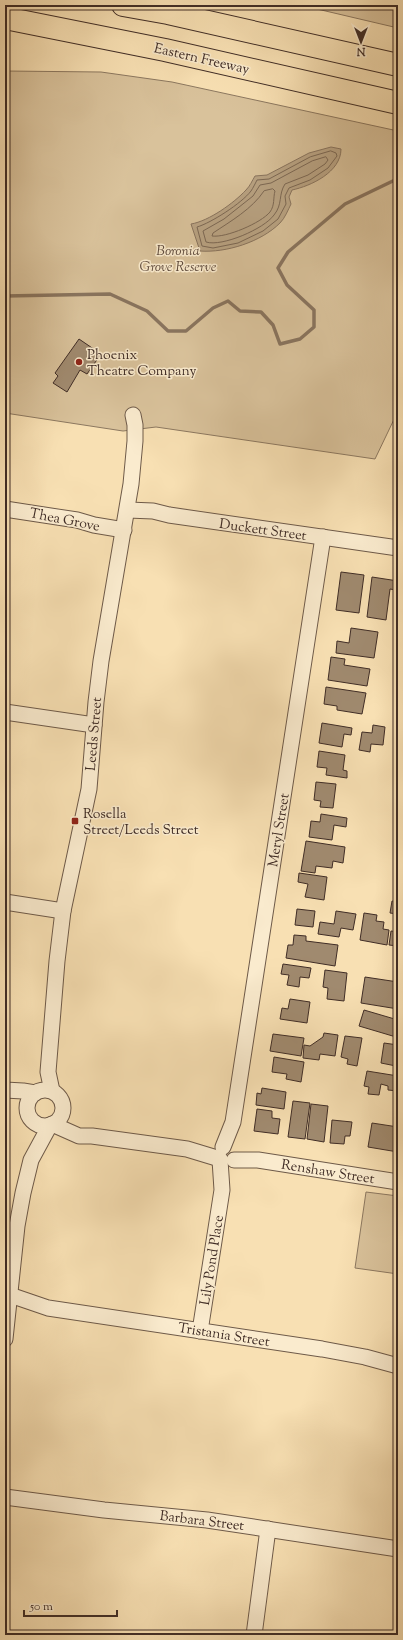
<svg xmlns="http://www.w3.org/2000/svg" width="403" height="1640" font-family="'Sorts Mill Goudy',serif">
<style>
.green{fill:#d9c29b;stroke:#8c7860}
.water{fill:#b9a383;stroke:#89745e}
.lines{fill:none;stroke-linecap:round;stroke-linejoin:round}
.shore{stroke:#7c6854;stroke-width:1}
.stream{stroke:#89745e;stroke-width:3.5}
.building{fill:#a08a6f;stroke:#402d26}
.street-casing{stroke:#6e5a49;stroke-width:17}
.highway-casing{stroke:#402d26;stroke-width:24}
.street{stroke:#faebce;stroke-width:15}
.highway{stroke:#f8e0b3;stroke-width:22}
.poi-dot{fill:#8f2418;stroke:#faebce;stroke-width:1.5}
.labels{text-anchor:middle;stroke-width:3;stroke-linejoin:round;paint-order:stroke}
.street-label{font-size:14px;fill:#402d26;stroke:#faebce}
.park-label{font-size:14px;font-style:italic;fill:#5f4b3d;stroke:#faebce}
.poi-label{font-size:14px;fill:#402d26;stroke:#faebce;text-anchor:start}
</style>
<rect width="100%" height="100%" fill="#f8e0b3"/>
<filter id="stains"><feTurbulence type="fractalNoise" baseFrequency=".005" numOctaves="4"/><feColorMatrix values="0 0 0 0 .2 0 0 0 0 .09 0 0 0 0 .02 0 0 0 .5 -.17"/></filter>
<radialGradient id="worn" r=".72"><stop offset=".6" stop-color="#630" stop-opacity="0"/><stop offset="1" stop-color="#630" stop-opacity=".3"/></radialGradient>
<!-- green -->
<g class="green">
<path d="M 300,5 L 398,5 L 398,28 Z"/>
<path d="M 5,71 L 101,72 L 172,82 L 398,131 L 398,411 L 375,459 L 156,427 L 123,431 L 5,413 Z"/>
<path d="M 366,1192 L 398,1196 L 398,1274 L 355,1268 Z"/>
</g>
<!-- water -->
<path class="water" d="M 331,147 L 341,149 C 341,172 311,186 292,190 L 289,197 L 291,204 C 288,210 285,218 280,223 C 261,242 226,253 200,251 L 191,224 C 209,221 234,203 246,190 C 250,186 252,181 255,176 L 267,175 L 309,153 Z"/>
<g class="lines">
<!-- shore -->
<g class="shore">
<path d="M 331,151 L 336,153 L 337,156 L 328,168 L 310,180 L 289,188 L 285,196 L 286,204 L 278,219 L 263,231 L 238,243 L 213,248 L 202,246 L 197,227 C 211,223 242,203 251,191 C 253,188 255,184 257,180 L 269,179 L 310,157 Z"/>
<path d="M 326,157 L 328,160 L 325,164 L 308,175 L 285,184 C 278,195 283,204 274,215 C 264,229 222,247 206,242 L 203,231 L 224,219 L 253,196 L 260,185 L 271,183 L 312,161 Z"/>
<path d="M 273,189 L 275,191 C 273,198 275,205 270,212 C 261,223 226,238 212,236 L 213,233 C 231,221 252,209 264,191 Z"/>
</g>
<!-- stream -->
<path class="stream" d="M 5,296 L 110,294 L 147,311 L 168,331 L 186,331 L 213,308 L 228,301 L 240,311 L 261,312 L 273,325 L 280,344 L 300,339 L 314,327 L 314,310 L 287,285 L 278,268 L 288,252 L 345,204 L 397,179 L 398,177"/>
</g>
<!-- building -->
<g class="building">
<path d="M 79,339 L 101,354 L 87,374 L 80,370 L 67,392 L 53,383 L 58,376 L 55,373 Z"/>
<path d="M 341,572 L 364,575 L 359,613 L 336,610 Z"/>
<path d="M 372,577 L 398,581 L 396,590 L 390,589 L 386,620 L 367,617 Z"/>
<path d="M 351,628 L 378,632 L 374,658 L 336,653 L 337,641 L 349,643 Z"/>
<path d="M 331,657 L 345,659 L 344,665 L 370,669 L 367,686 L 328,680 Z"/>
<path d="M 326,687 L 366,693 L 362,714 L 337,710 L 337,706 L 324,704 Z"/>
<path d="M 322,723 L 352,728 L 351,735 L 344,734 L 342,747 L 319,743 Z"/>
<path d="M 373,725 L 385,727 L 383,745 L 371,744 L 370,752 L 359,750 L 362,732 L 372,733 Z"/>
<path d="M 319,751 L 345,755 L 343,770 L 347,771 L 347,778 L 326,775 L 327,768 L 317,767 Z"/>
<path d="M 316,782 L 336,784 L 333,808 L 320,807 L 321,801 L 314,800 Z"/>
<path d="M 321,814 L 347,818 L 346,827 L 334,825 L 332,840 L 309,837 L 311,821 L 320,822 Z"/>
<path d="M 306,841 L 345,847 L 343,863 L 333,861 L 332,868 L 316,866 L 315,873 L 301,871 Z"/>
<path d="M 394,868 L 398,868 L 398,883 L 397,883 Z"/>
<path d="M 299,873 L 327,877 L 324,900 L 305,897 L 308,884 L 298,882 Z"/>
<path d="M 392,901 L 398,902 L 398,914 L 390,913 Z"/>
<path d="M 297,909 L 315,911 L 313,927 L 295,925 Z"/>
<path d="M 336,911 L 356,914 L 353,930 L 341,928 L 339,937 L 318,934 L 320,922 L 334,924 Z"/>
<path d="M 364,913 L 377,915 L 376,921 L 384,922 L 383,929 L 389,930 L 387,945 L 360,940 Z"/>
<path d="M 391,931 L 398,932 L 398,946 L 389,945 Z"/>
<path d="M 294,935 L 306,936 L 306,941 L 338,945 L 335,966 L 286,958 L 288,945 L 293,945 Z"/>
<path d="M 283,964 L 311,968 L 309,978 L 300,977 L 299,987 L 287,985 L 289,975 L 281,974 Z"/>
<path d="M 325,970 L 347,973 L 344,1001 L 327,999 L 328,988 L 323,987 Z"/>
<path d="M 365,977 L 398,982 L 398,1009 L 361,1003 Z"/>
<path d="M 290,999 L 310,1002 L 307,1023 L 280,1019 L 282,1008 L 288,1009 Z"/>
<path d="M 364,1010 L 398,1020 L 396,1037 L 359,1026 Z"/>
<path d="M 324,1033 L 338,1035 L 335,1056 L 320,1054 L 319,1060 L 303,1058 L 304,1045 L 310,1046 L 323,1037 Z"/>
<path d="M 273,1034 L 304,1038 L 301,1056 L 270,1051 Z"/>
<path d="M 345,1036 L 362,1038 L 357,1066 L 347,1064 L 348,1059 L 341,1057 Z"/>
<path d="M 384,1043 L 398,1045 L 398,1061 L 397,1060 L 396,1066 L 381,1063 Z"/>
<path d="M 274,1057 L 304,1062 L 301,1082 L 286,1079 L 287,1074 L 272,1072 Z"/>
<path d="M 367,1071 L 398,1076 L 398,1091 L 388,1090 L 388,1086 L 381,1084 L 379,1095 L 368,1094 L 369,1087 L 364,1086 Z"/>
<path d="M 262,1088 L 286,1092 L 284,1109 L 256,1105 L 257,1093 L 261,1094 Z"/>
<path d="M 293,1101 L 310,1103 L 305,1139 L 288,1137 Z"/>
<path d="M 311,1104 L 328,1106 L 324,1142 L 307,1139 Z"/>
<path d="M 257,1109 L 272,1111 L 272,1118 L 280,1119 L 278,1134 L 254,1131 Z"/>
<path d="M 332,1120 L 352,1122 L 350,1136 L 345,1136 L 344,1144 L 330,1143 Z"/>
<path d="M 372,1123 L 398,1127 L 398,1152 L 368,1147 Z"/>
</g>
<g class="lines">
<!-- street casing -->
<g class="street-casing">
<g id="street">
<path d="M 5,509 L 77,520 L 94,525 L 124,530"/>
<path d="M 128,510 L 153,511 L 169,515 L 398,548"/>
<path d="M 5,712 L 94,725"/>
<path d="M 5,902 L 63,911"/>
<path d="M 5,1090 L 23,1091 L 35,1093"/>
<circle cx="45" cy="1108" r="18"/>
<path d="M 52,1091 L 48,1072 L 57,961 L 63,911 L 89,789 L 96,702 L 101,661 L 131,484 L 135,441 L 135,425 L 133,415"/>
<path d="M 52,1124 L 79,1136 L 92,1136 L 187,1149 L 220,1159"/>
<path d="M 223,1147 L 233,1122 L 323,537"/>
<path d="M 234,1160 L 258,1160 L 398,1182"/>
<path d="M 10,1295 L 48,1308 L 322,1349 L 365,1357 L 398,1366"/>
<path d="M 200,1331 L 222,1190 L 220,1160"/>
<path d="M 5,1339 L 17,1226 L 23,1193 L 31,1160 L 50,1125"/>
<path d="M 5,1497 L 104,1510 L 207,1520 L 398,1549"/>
<path d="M 254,1635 L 268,1529"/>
</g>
</g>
<!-- highway casing -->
<g class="highway-casing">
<g id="highway">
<path d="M 123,5 L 168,13 L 398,65"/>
<path d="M 5,18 L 165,50 L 398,103"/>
</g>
</g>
<!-- street -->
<use href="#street" class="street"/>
<!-- highway -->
<use href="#highway" class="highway"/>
</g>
<!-- markers -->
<g class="poi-dot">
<circle cx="79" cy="362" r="4"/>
<rect x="71" y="817" width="8" height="8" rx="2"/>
</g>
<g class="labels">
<!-- street labels -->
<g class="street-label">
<text transform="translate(202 58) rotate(13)" y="5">Eastern Freeway</text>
<text transform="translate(65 519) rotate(11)" y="5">Thea Grove</text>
<text transform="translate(263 529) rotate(8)" y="5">Duckett Street</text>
<text transform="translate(93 734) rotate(-85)" y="5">Leeds Street</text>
<text transform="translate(278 830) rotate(-81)" y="5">Meryl Street</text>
<text transform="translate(328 1171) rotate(9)" y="5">Renshaw Street</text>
<text transform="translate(211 1260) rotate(-81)" y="5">Lily Pond Place</text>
<text transform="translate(224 1334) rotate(9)" y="5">Tristania Street</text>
<text transform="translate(202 1520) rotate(7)" y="5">Barbara Street</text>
</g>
<!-- park labels -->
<g class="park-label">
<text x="178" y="255">Boronia<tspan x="178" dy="16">Grove Reserve</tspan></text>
</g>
<!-- poi labels -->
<g class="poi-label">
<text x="87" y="359">Phoenix<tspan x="87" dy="16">Theatre Company</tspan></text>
<text x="83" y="818">Rosella<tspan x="83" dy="16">Street/Leeds Street</tspan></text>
</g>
</g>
<!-- margin -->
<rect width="403" height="1640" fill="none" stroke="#f8e0b3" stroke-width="20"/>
<rect x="6" y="6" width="391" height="1628" fill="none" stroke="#402d26" stroke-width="2"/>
<rect x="10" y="10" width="383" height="1620" fill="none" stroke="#402d26"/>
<!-- north arrow -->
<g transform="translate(361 42) rotate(180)" stroke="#faebce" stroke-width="3" paint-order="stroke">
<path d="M0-3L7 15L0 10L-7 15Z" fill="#402d26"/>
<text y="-6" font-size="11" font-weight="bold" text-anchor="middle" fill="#402d26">N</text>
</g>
<!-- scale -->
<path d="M24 1610v6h93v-6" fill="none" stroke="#402d26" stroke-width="2"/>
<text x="30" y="1610" font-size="12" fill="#402d26" stroke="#faebce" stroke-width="3" paint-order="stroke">50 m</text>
<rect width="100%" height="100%" filter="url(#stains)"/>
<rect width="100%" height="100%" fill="url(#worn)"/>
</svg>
